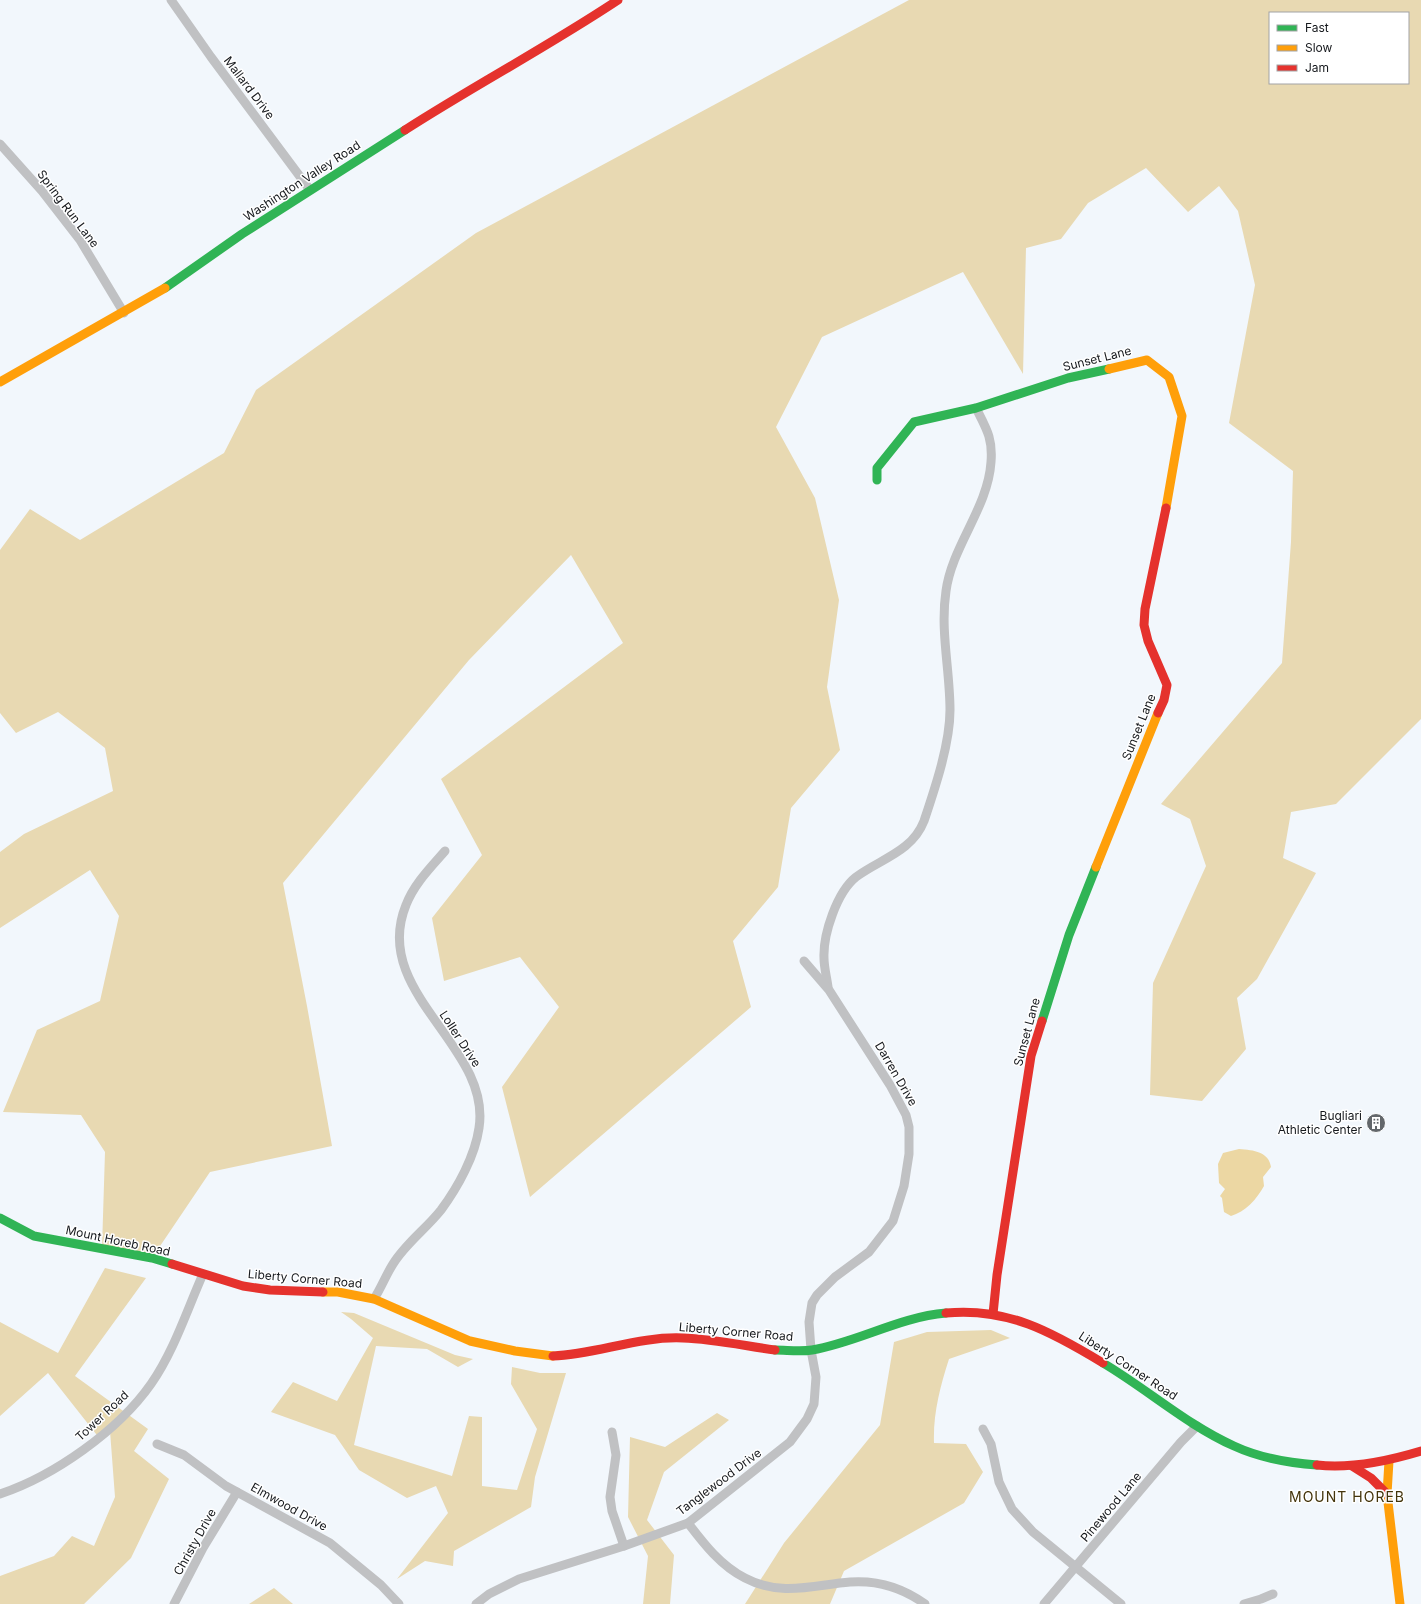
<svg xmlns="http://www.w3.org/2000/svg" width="1421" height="1604" font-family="Inter,sans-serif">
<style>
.forest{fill:#e8d9b2;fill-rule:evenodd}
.water{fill:#ecd7a3}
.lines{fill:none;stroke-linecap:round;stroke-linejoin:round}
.street{stroke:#c0c1c3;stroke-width:9}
.fast{stroke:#30b455;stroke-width:9}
.slow{stroke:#ff9f0a;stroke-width:9}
.jam{stroke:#e5322d;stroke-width:9}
.labels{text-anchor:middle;stroke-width:3;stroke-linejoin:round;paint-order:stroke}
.street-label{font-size:12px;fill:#16191d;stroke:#fff}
.poi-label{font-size:12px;fill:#16191d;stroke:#fff;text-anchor:end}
.quarter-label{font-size:14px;letter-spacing:1px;fill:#43340b;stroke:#fff}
</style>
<rect width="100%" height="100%" fill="#f2f7fc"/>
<!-- forest -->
<g class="forest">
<path d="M 909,0 L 1421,0 L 1421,719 L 1336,804 L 1291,812 L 1283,858 L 1316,873 L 1257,979 L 1237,998 L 1246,1049 L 1202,1101 L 1150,1095 L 1153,983 L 1206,866 L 1190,819 L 1161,804 L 1282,663 L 1291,542 L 1293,471 L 1229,423 L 1255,285 L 1238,211 L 1219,186 L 1188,212 L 1146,168 L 1088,203 L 1061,239 L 1026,248 L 1023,374 L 963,272 L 822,337 L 776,427 L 815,498 L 839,600 L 827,687 L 840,750 L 791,808 L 778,887 L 733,941 L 751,1007 L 530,1197 L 502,1087 L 559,1007 L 520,957 L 444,981 L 432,918 L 482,855 L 441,779 L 623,643 L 571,555 L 469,660 L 283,883 L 307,1006 L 332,1146 L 210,1172 L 152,1258 L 102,1248 L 105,1152 L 81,1115 L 3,1112 L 37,1030 L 100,1001 L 119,916 L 90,870 L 0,928 L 0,852 L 24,834 L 113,791 L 105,748 L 58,712 L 16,733 L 0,713 L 0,550 L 30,509 L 80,540 L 224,453 L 256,390 L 476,233 ZM 1270,13 L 1408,13 L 1408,83 L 1270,83 Z"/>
<path d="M 105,1268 L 146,1278 L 75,1376 L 148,1429 L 134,1451 L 169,1479 L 131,1558 L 84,1604 L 0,1604 L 0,1576 L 54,1556 L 72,1536 L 94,1546 L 115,1497 L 110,1431 L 100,1439 L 48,1373 L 0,1416 L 0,1322 L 58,1353 Z"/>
<path d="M 341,1312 L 354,1313 L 455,1355 L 473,1359 L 458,1367 L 427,1349 L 376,1346 L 354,1445 L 452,1476 L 469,1416 L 482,1417 L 482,1486 L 517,1490 L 537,1429 L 511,1384 L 512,1367 L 540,1373 L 566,1373 L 535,1477 L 531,1507 L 454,1551 L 453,1566 L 425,1561 L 397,1579 L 448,1513 L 436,1486 L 407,1498 L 359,1470 L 335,1435 L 271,1412 L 293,1382 L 337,1401 L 373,1338 L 351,1319 Z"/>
<path d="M 991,1330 L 1010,1338 L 949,1359 C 940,1387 933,1414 934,1443 L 966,1444 L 983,1472 L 964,1503 L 844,1571 L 830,1604 L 745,1604 L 784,1543 L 880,1425 L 894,1342 L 927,1332 Z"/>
<path d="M 717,1413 L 729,1420 L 664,1472 L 647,1520 L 674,1555 L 670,1604 L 643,1604 L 648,1556 L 628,1517 L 630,1437 L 665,1447 Z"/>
<path d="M 274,1588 L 293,1604 L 249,1604 Z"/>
</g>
<!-- water -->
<path class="water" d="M 1239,1149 C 1254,1150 1269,1152 1271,1167 L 1263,1177 L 1264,1186 C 1257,1199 1245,1212 1231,1216 L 1224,1212 L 1222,1198 L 1220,1196 L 1225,1189 L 1219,1183 L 1218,1164 L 1223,1153 Z"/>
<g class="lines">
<!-- street -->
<g class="street">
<path d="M 171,0 L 211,57 L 310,190"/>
<path d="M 0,144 L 42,191 L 80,240 L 124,313"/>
<path d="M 828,987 C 827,978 824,968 824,958 C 823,934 837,892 856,877 C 880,859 912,852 924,821 C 935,788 950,744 950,710 C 950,670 940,631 946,591 C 952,546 988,508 991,462 C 993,438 986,428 976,408"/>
<path d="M 374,1299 C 381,1288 386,1275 393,1264 C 406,1243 426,1229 441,1210 C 458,1187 475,1156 479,1128 C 492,1046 370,993 406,905 C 414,884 431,867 445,851"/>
<path d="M 983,1429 L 991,1444 L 999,1482 L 1012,1509 L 1033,1532 L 1121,1604"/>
<path d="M 612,1432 L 616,1455 L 610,1497 L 612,1511 L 624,1546"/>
<path d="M 157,1444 L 184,1455 L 226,1486 L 330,1543 L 381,1585 L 399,1604"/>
<path d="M 0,1494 C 54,1476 118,1431 151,1384 C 174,1351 187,1310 203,1274"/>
<path d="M 688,1523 C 704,1544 721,1566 745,1578 C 781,1597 814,1585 850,1582 C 878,1580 903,1588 925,1604"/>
<path d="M 174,1604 L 203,1548 L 237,1492"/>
<path d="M 476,1604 L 489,1594 L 519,1579 L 624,1546 L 688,1523 L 790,1442 L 807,1419 L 814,1404 L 816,1377 L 811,1350 L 809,1322 L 812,1303 L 817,1295 L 835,1277 L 869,1252 L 893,1221 L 904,1186 L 909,1154 L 909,1127 L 906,1115 L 890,1085 L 829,990 L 804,961"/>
<path d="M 1044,1604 L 1181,1442 L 1197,1426"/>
<path d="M 1244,1604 L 1261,1599 L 1273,1594"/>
</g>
<!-- fast -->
<g class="fast">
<path d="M 165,288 L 242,234 L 405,130"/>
<path d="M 877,480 L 877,468 L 914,422 L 976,408 L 1068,378 L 1109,369"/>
<path d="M 1042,1021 L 1069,935 L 1096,867"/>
<path d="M 0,1218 L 34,1236 L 152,1258 L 172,1264"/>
<path d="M 775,1350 C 787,1350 800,1352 812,1350 C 858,1342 899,1317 946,1313"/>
<path d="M 1103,1363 C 1147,1389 1187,1425 1234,1446 C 1260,1458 1288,1463 1317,1465"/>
</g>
<!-- slow -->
<g class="slow">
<path d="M 1109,369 L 1147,360 L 1169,377 L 1182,416 L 1166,508"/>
<path d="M 0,382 L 165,288"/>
<path d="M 1096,867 L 1158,713"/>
<path d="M 323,1292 L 338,1292 L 374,1299 L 470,1341 L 515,1351 L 553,1356"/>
<path d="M 1389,1461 L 1387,1494 L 1400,1604"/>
</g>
<!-- jam -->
<g class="jam">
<path d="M 405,130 C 475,85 549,46 618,0"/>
<path d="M 1158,713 L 1164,700 L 1167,685 L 1148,641 L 1144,625 L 1145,609 L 1166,508"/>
<path d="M 172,1264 L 243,1286 L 270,1290 L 323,1292"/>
<path d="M 946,1313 C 1007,1307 1052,1332 1103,1363"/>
<path d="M 993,1314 L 997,1275 L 1031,1056 L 1042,1021"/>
<path d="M 553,1356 C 597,1354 639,1336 683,1338 C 714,1339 745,1346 775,1350"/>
<path d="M 1317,1465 C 1352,1469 1388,1461 1421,1451"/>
<path d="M 1352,1466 L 1371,1478 L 1387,1494"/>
</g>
</g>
<!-- icons -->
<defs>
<g id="building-disc" transform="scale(1)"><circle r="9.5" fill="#63676b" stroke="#fff"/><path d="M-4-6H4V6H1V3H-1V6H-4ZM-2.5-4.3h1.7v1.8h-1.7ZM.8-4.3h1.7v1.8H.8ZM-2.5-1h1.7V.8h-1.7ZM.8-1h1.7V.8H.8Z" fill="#fff"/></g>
</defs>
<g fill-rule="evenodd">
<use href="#building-disc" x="1376" y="1123"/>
</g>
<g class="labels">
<!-- street labels -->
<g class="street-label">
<text transform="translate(249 88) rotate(53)" y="4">Mallard Drive</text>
<text transform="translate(302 181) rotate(-33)" y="4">Washington Valley Road</text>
<text transform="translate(68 209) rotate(53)" y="4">Spring Run Lane</text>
<text transform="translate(1097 359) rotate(-14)" y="4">Sunset Lane</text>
<text transform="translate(1139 727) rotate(-68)" y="4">Sunset Lane</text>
<text transform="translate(1027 1032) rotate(-75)" y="4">Sunset Lane</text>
<text transform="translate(460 1039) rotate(57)" y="4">Loller Drive</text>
<text transform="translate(896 1074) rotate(60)" y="4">Darren Drive</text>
<text transform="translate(118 1241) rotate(12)" y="4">Mount Horeb Road</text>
<text transform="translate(305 1279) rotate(5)" y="4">Liberty Corner Road</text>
<text transform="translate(736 1332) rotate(5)" y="4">Liberty Corner Road</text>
<text transform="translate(1128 1366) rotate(33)" y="4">Liberty Corner Road</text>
<text transform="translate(102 1416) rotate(-43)" y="4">Tower Road</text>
<text transform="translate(719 1482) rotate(-37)" y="4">Tanglewood Drive</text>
<text transform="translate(289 1507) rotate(29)" y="4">Elmwood Drive</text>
<text transform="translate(1111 1507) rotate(-50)" y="4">Pinewood Lane</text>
<text transform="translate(195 1542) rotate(-61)" y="4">Christy Drive</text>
</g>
<!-- poi labels -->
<g class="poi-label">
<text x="1362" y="1120">Bugliari<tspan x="1362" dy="14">Athletic Center</tspan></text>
</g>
<!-- quarter labels -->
<g class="quarter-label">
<text x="1347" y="1502">MOUNT HOREB</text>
</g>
</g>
<!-- legend -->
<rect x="1269" y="12" width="140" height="72" fill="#ffffff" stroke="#a2a3a5"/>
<rect x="1277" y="25" width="20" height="6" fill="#30b455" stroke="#a2a3a5"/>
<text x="1305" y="32" font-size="12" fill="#16191d">Fast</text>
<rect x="1277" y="45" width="20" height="6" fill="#ff9f0a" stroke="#a2a3a5"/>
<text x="1305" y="52" font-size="12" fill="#16191d">Slow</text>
<rect x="1277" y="65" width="20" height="6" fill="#e5322d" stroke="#a2a3a5"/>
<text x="1305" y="72" font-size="12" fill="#16191d">Jam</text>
</svg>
